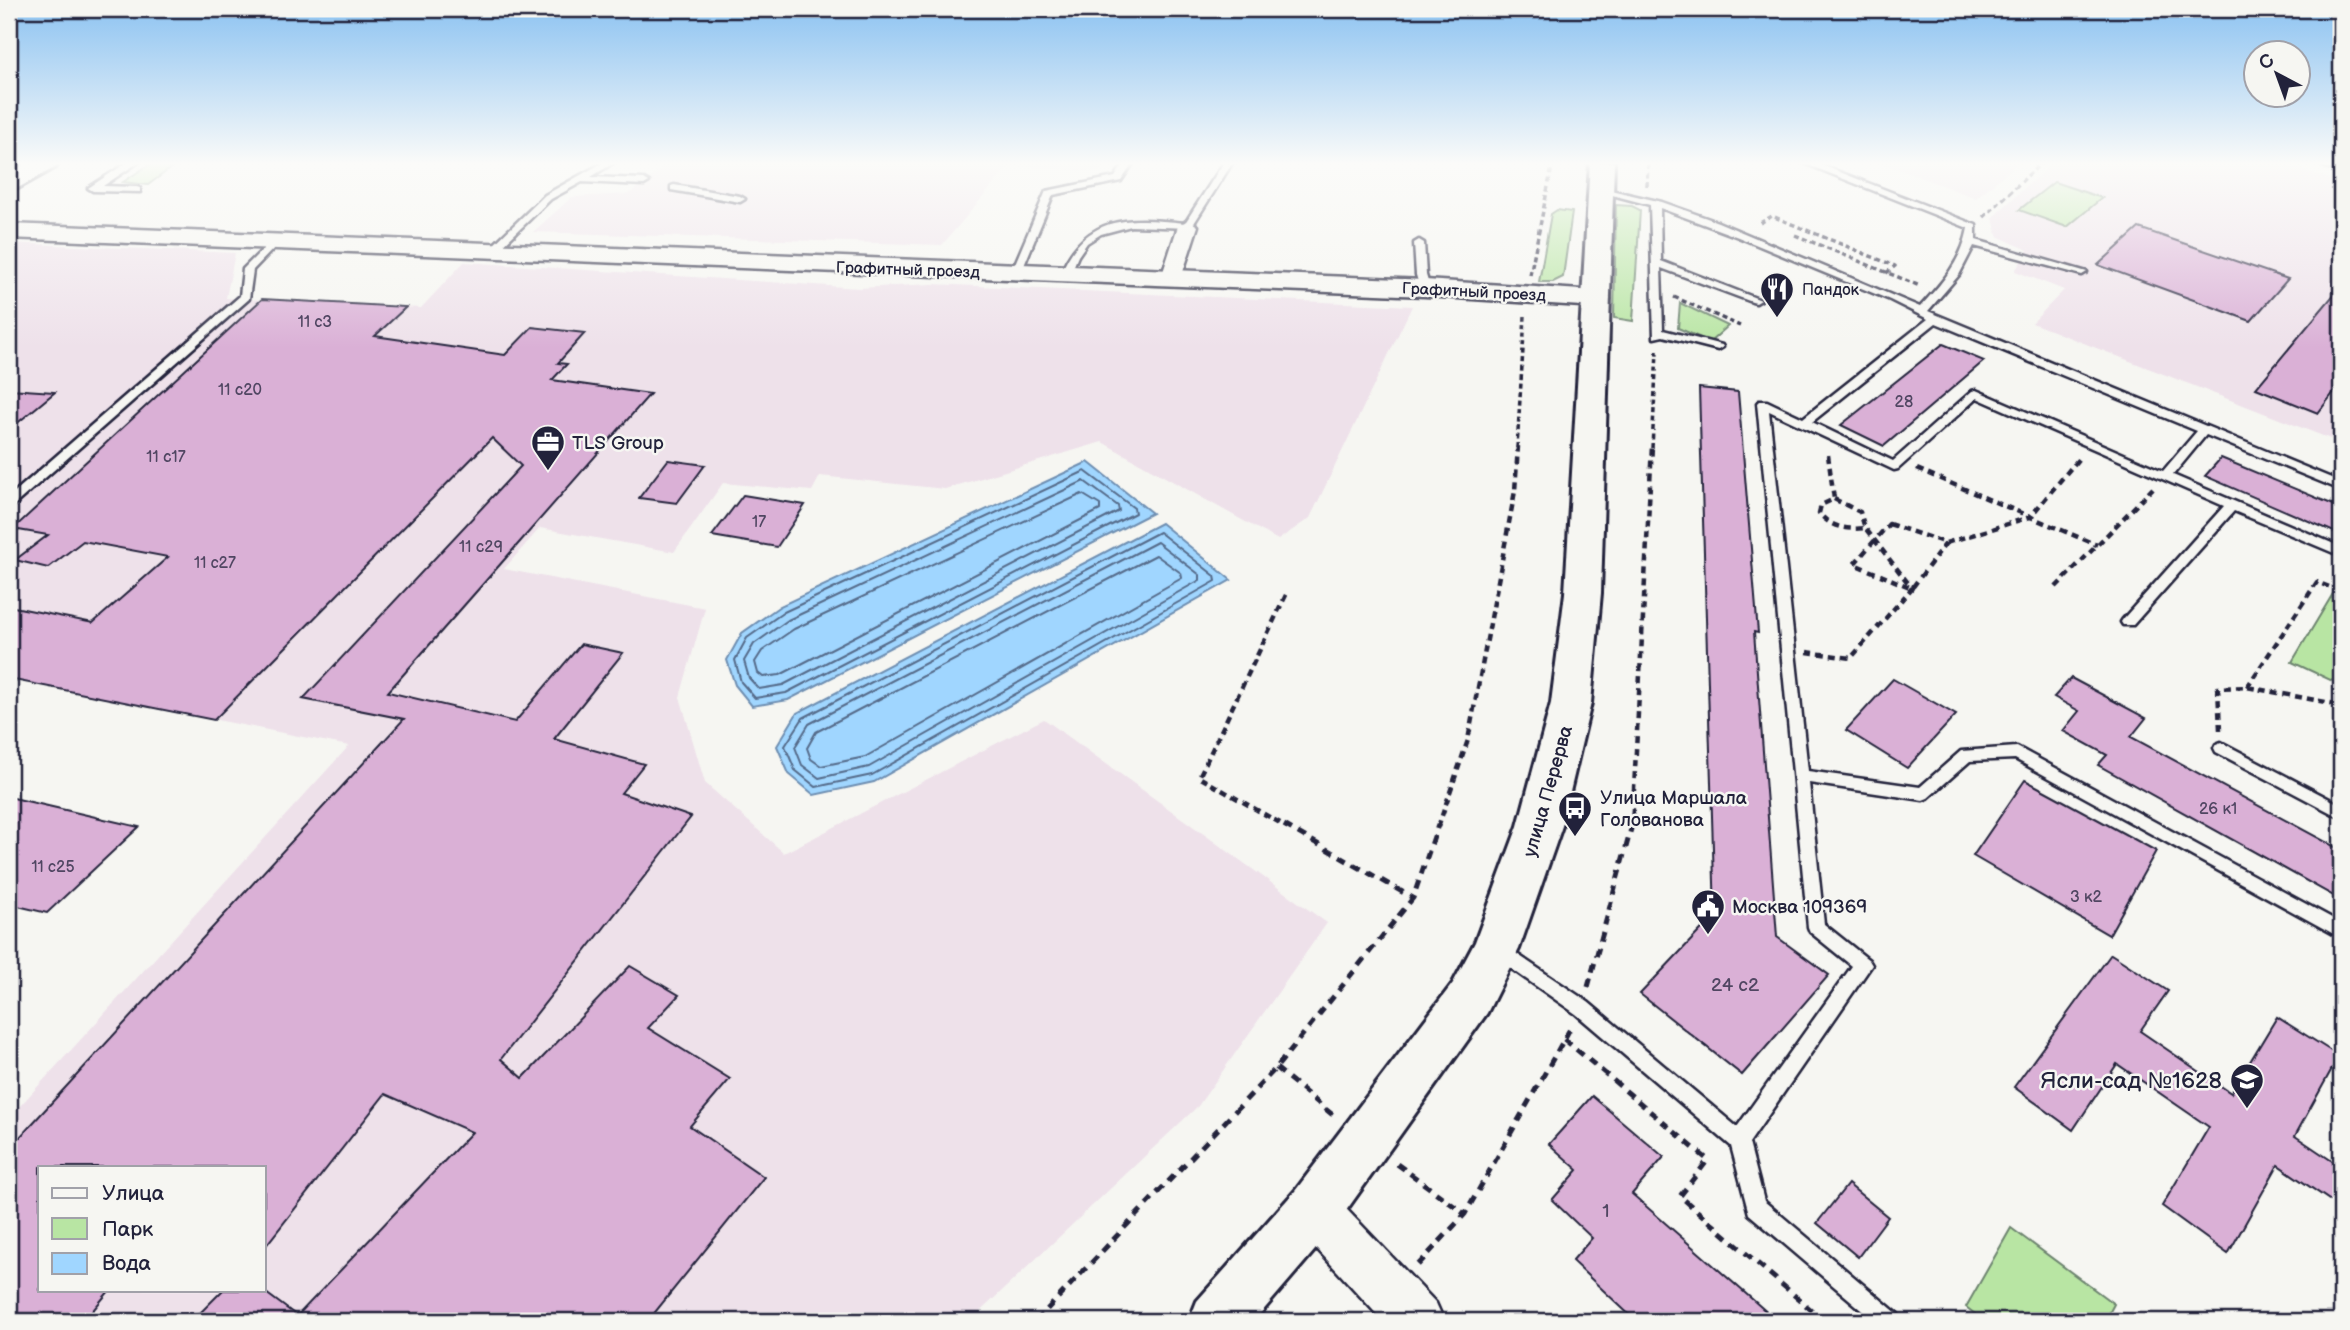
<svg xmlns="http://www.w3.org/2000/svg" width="2350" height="1330" font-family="'Balsamiq Sans',sans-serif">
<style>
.built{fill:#eee1ea;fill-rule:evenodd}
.green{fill:#b8e5a3;stroke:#6d846f;stroke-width:2}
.water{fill:#a0d6ff;stroke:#6e8eb1;stroke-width:2}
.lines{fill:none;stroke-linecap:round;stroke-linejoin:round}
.shore{stroke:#546a89;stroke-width:2}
.building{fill:#dab0d6;stroke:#22223b;stroke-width:2}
.service-casing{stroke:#22223b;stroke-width:5}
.minor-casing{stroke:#22223b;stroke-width:5}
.tertiary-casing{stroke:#22223b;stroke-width:5}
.secondary-casing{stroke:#22223b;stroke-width:6}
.path-far2{stroke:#22223b;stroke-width:3.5;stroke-dasharray:5 3.5;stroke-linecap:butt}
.path-far1{stroke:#22223b;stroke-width:4.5;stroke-dasharray:7 5;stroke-linecap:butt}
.path{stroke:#22223b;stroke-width:5;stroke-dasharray:9 7;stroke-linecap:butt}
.service{fill:#f6f6f2;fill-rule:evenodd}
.minor{fill:#f6f6f2;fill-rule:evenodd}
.tertiary{fill:#f6f6f2;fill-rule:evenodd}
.secondary{fill:#f6f6f2;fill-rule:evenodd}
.labels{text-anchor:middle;stroke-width:5;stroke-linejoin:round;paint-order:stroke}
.far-street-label{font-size:16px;fill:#22223b;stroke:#f6f6f2}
.far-poi-label{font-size:16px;fill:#22223b;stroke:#f6f6f2;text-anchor:start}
.number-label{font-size:16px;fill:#504662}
.poi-label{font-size:19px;fill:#22223b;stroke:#f6f6f2;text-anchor:start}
.street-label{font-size:19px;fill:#22223b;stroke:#f6f6f2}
.near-number-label{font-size:19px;fill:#504662}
.near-poi-label{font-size:23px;fill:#22223b;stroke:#f6f6f2;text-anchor:end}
</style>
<rect width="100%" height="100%" fill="#f6f6f2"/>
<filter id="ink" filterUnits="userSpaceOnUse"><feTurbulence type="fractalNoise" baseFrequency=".0143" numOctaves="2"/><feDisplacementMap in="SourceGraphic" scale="14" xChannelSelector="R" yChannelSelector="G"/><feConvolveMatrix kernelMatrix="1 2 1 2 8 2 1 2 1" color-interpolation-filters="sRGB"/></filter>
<g filter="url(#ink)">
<!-- built -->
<g class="built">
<path d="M 670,162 L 1106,162 L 1099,172 L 1010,165 L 942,245 L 533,232 L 572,197 L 629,194 Z"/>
<path d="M 1879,162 L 2019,162 L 1976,198 Z"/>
<path d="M 2053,162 L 2276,162 L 2341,182 L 2341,443 L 2032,323 L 2064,290 L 2015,271 L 2028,250 L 1997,236 L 1993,217 Z"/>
<path d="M 9,243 L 235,253 L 226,298 L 421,308 L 464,262 L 859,288 L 932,284 L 1412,306 L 1310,518 L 1278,540 L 1102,442 L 945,489 L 820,476 L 812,491 L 723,483 L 674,552 L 540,528 L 504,569 L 705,608 L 680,697 L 705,783 L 784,853 L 1044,719 L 1327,923 L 1198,1106 L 970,1321 L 9,1321 L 9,1118 L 349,746 L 9,679 ZM 40,1167 L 264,1167 L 264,1290 L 40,1290 Z"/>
</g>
<!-- green -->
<g class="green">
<path d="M 153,162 L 179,162 L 148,185 L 123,182 Z"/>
<path d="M 2054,182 L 2102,198 L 2067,227 L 2019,210 Z"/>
<path d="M 1616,205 L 1632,206 L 1640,210 L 1633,321 L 1614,318 Z"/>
<path d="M 1557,210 L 1572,212 L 1563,277 L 1553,282 L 1539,282 L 1551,214 Z"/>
<path d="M 1680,303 L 1728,326 L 1710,342 L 1678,328 Z"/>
<path d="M 2334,592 L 2341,595 L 2341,685 L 2292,662 Z"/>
<path d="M 2011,1228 L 2114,1304 L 2105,1321 L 1984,1321 L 1966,1307 Z"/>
</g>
<!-- water -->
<g class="water">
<path d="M 1088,462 L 1152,513 L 788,700 L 752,706 L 735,685 L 727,660 L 742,633 L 780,606 Z"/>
<path d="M 1161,523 L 1231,580 L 874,782 L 814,795 L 789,774 L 777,746 L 797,713 Z"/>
</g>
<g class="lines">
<!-- shore -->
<g class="shore">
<path d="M 1085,471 L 1134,508 L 1135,513 L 786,693 L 755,698 L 741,682 L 735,660 L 747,638 L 784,612 Z"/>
<path d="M 1084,481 L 1118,506 L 1119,511 L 783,685 L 759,689 L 749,678 L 744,661 L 754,644 L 788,620 Z"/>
<path d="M 1082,494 L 1100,505 L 1100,510 L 780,675 L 763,677 L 758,673 L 755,662 L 762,651 L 794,629 Z"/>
<path d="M 1159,532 L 1215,576 L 1216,581 L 872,775 L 816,787 L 795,770 L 785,746 L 803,718 Z"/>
<path d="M 1157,542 L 1200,575 L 1200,580 L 869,767 L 819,778 L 802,765 L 795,747 L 809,724 Z"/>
<path d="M 1156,555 L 1181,573 L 1182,578 L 865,757 L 821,766 L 811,759 L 807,748 L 816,732 Z"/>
</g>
</g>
<!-- building -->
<g class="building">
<path d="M 2139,228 L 2288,279 L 2251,321 L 2098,265 Z"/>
<path d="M 2341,286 L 2341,383 L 2318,413 L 2256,388 Z"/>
<path d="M 262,299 L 406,307 L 375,336 L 505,355 L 532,327 L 585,333 L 558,363 L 567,364 L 552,380 L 650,394 L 388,692 L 515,722 L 581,644 L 623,653 L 554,739 L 644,764 L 621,793 L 691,817 L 501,1059 L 523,1078 L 630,966 L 679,995 L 648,1028 L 730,1079 L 690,1126 L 764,1177 L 648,1321 L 192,1321 L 223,1290 L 262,1290 L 297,1316 L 472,1132 L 385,1094 L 264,1248 L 264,1167 L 40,1167 L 40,1290 L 110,1290 L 84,1321 L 9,1321 L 9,1149 L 404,719 L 303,699 L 521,466 L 492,438 L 214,720 L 9,679 L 9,606 L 93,623 L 168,557 L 83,541 L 48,568 L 15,560 L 48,535 L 13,529 Z"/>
<path d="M 1943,344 L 1984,361 L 1884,446 L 1841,425 Z"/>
<path d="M 1699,388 L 1738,392 L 1758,633 L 1754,632 L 1777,937 L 1829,975 L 1742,1075 L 1640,994 L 1715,915 Z"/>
<path d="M 9,389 L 55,392 L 9,430 Z"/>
<path d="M 2221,458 L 2341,508 L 2341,535 L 2205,476 Z"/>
<path d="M 668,460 L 705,465 L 677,503 L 639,498 Z"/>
<path d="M 743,495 L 805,505 L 777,547 L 712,536 Z"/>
<path d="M 2071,678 L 2146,718 L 2131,737 L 2341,850 L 2341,900 L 2098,765 L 2107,755 L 2063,731 L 2079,711 L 2054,697 Z"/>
<path d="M 1893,679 L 1956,715 L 1907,768 L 1846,730 Z"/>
<path d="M 2025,780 L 2156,851 L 2109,935 L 1973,856 Z"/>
<path d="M 9,797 L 139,827 L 47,913 L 9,904 Z"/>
<path d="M 2111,954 L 2168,991 L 2140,1031 L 2231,1093 L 2277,1017 L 2339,1056 L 2295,1136 L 2341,1167 L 2341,1208 L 2278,1165 L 2228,1254 L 2162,1206 L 2209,1127 L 2117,1064 L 2073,1130 L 2014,1087 Z"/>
<path d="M 1592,1096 L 1664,1157 L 1632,1194 L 1777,1321 L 1636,1321 L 1572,1261 L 1592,1238 L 1552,1200 L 1578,1170 L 1549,1144 Z"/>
<path d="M 1848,1184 L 1888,1217 L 1858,1257 L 1817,1223 Z"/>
</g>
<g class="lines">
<!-- service casing -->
<g class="service-casing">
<g id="service">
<path d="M 128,162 L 139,162 L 103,186 L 137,187 L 140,188 L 140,192 L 93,191 L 88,188 Z"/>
<path d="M 604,162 L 615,162 L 591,177 L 644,179 L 649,182 L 644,185 L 582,182 L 551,199 L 494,254 L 488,254 L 488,250 L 545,195 Z"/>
<path d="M 1125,162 L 1134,162 L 1121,181 L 1053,195 L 1021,273 L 1012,275 L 1011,273 L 1046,191 L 1115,177 Z"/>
<path d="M 1224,162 L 1233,162 L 1191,228 L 1131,226 L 1101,234 L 1087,243 L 1078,256 L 1069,277 L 1061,277 L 1060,275 C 1085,214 1128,217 1185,223 Z"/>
<path d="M 1801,162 L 1814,162 L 1976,225 L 1976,240 L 2087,272 L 2082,275 L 1974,246 L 1959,275 L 1928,311 L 2341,482 L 2341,490 L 2206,435 L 2173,475 L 2341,547 L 2341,556 L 2234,511 L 2133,625 L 2123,625 L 2121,622 L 2123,619 L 2224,506 L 1977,398 L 1898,469 L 1894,470 L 1769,411 L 1808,771 L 1920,787 L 1961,751 L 2017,747 L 2341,923 L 2341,938 L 2015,759 L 1970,761 L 1928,798 L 1923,800 L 1809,783 L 1824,924 L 1869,960 L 1872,965 L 1749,1143 L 1764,1201 L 1898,1314 L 1901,1321 L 1875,1321 L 1749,1214 L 1731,1146 L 1576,1014 L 1493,956 L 1491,951 L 1493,946 L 1499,944 L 1505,946 L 1588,1002 L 1737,1127 L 1852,966 L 1810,932 L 1808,927 L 1757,403 L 1759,401 L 1767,401 L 1803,418 L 1928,319 L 1890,300 L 1738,237 L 1660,208 L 1661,261 L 1761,300 L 1756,303 L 1752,302 L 1661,268 L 1663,330 L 1722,345 L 1723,347 L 1718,350 L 1663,336 L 1654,338 L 1650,205 L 1597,191 L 1602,188 L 1662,202 L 1718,222 L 1920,307 C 1942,283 1962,261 1968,228 ZM 1936,323 L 2197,431 L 2163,471 L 1976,390 L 1972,391 L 1893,461 L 1812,422 Z"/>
<path d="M 2312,162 L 2326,162 L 2341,167 L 2341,173 Z"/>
<path d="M 674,185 L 740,196 L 745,199 L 740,202 L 671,190 L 671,186 Z"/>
<path d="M 1419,240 L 1424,243 L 1426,275 L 1430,288 L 1425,291 L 1420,288 L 1416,275 L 1414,243 Z"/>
<path d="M 271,241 L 279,243 L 253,270 L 249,299 L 13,506 L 9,507 L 9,497 L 240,296 L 243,269 Z"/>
<path d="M 2221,742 L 2341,805 L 2341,818 L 2216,752 L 2214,748 L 2216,744 Z"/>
</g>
</g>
<!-- minor casing -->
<g class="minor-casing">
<path id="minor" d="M 1188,220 L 1198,226 L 1181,278 L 1178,282 L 1164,282 L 1161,278 L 1178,226 Z"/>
</g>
<!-- tertiary casing -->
<g class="tertiary-casing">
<g id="tertiary">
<path d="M 9,224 L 1425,280 L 1597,291 L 1606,294 L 1610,299 L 1606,304 L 1597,307 L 1425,296 L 9,238 Z"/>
<path d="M 1314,1186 L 1331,1193 L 1436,1303 L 1444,1321 L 1383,1321 L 1297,1227 L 1290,1210 L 1297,1193 Z"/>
</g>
</g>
<!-- secondary casing -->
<g class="secondary-casing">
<g id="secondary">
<path d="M 28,162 L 59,162 L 56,167 L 18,188 L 9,190 L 9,173 Z"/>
<path d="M 1590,162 L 1614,162 L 1601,593 L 1591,703 L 1562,826 L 1519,949 L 1487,1013 L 1333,1229 L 1254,1321 L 1189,1321 L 1197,1301 L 1295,1191 L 1453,983 L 1475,942 L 1518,826 L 1551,703 L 1565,593 Z"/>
</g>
</g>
<!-- path-far2 -->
<g class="path-far2">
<path d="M 1647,186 L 1648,162"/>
<path d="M 1984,217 L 2042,162"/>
<path d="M 1760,223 L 1772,216 L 1895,266 L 1885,274"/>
<path d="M 1795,235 L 1920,286"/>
<path d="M 1530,275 L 1553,162"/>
<path d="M 1674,297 L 1740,326"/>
<path d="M 1517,448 L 1525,316"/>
<path d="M 1652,448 L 1657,351"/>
</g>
<!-- path-far1 -->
<g class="path-far1">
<path d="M 1828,455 L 1834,499"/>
<path d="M 1917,469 L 2097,545"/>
<path d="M 1834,499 L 1860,512 L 1865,528 C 1847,530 1831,528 1819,513 L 1821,505 Z"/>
<path d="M 1889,524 L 1946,543 L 1912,588 L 1854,564 Z"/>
<path d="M 1946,543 L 2030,517 L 2080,457"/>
<path d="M 2056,587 L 2153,488"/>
<path d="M 1286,595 L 1199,777 L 1287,827"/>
<path d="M 1807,652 L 1851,658 L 1912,588 L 1865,528"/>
<path d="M 2247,687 L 2317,582 L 2341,592"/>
<path d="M 2220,730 L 2218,688 L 2247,687 L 2341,705"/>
<path d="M 1438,827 L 1468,740 L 1515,491 L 1518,446"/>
<path d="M 1632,827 L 1652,446"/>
</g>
<!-- path -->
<g class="path">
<path d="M 1284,825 L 1413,898"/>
<path d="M 1588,987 L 1632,825"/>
<path d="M 1564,1039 L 1708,1160 L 1680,1196 L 1824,1321"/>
<path d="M 1276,1068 L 1334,1116"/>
<path d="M 1397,1164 L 1465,1214"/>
<path d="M 1418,1265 L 1465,1214 L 1571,1027"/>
<path d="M 1036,1321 L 1276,1068 L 1413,898 L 1438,825"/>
</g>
<!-- service -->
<use href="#service" class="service"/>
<!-- minor -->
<use href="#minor" class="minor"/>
<!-- tertiary -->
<use href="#tertiary" class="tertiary"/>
<!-- secondary -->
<use href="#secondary" class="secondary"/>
</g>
</g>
<!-- sky -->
<linearGradient id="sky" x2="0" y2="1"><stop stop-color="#8bc2f1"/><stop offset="0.47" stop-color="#fbfbf9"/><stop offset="1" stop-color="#fbfbf9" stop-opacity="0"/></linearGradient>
<rect width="2350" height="348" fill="url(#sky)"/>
<!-- icons -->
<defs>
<g id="restaurant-pin" transform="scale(1.75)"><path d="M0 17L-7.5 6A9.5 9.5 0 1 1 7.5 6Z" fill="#22223b" stroke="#f6f6f2"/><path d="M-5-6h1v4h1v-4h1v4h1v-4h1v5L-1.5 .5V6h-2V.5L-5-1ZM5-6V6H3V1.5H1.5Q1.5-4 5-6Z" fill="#fff"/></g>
<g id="office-pin" transform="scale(1.75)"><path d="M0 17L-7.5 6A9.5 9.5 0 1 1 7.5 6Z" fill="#22223b" stroke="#f6f6f2"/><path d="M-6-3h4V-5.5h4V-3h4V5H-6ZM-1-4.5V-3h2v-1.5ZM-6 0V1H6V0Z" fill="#fff"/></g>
<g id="bus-pin" transform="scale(1.75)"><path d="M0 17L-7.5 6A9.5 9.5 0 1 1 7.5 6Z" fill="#22223b" stroke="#f6f6f2"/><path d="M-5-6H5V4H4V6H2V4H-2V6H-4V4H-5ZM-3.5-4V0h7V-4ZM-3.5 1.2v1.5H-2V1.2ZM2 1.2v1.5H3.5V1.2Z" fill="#fff"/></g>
<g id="civic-pin" transform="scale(1.75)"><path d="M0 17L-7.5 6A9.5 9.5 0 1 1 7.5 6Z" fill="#22223b" stroke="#f6f6f2"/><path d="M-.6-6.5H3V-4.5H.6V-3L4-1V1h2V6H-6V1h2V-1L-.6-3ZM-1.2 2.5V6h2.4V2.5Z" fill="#fff"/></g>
<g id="school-pin" transform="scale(1.75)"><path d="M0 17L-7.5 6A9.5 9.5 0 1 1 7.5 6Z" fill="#22223b" stroke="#f6f6f2"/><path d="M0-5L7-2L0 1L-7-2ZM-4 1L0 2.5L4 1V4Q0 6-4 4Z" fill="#fff"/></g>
</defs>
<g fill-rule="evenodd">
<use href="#restaurant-pin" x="1777" y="289"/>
<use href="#office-pin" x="548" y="442"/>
<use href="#bus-pin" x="1575" y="808"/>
<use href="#civic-pin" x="1708" y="906"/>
<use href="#school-pin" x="2247" y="1080"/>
</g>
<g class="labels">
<!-- far-street labels -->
<g class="far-street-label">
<text transform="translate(908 269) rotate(2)" y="6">Графитный проезд</text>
<text transform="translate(1474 291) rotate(3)" y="6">Графитный проезд</text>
</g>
<!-- far-poi labels -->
<g class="far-poi-label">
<text x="1802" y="295">Пандок</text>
</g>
<!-- number labels -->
<g class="number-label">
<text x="315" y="327">11 с3</text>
<text x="240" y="395">11 c20</text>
<text x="1904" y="407">28</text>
<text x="166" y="462">11 c17</text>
<text x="759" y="527">17</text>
<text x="481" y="552">11 c29</text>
<text x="215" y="568">11 с27</text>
<text x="2218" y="814">26 к1</text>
<text x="53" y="872">11 с25</text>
<text x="2086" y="902">3 к2</text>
</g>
<!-- poi labels -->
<g class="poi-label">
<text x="572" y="449">TLS Group</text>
<text x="1600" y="804">Улица Маршала<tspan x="1600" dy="22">Голованова</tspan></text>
<text x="1732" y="913">Москва 109369</text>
</g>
<!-- street labels -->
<g class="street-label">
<text transform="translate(1547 791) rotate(-74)" y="7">улица Перерва</text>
</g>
<!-- near-number labels -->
<g class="near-number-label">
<text x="1735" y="991">24 с2</text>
<text x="1606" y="1217">1</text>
</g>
<!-- near-poi labels -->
<g class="near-poi-label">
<text x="2222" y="1088">Ясли-сад №1628</text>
</g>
</g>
<!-- margin -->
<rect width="2350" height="1330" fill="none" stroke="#f6f6f2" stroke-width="35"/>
<rect x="18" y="18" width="2315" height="1295" fill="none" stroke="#22223b" stroke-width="2.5" filter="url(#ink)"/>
<!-- legend -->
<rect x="38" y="1166" width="228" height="126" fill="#f6f6f2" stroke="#a1a1a9" stroke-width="2"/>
<rect x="52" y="1188" width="35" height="10" fill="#f6f6f2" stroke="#a1a1a9" stroke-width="2"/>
<text x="102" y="1200" font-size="21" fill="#22223b">Улица</text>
<rect x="52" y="1218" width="35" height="21" fill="#b8e5a3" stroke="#a1a1a9" stroke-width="2"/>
<text x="102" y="1236" font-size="21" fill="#22223b">Парк</text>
<rect x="52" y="1253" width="35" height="21" fill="#a0d6ff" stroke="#a1a1a9" stroke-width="2"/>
<text x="102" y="1270" font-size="21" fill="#22223b">Вода</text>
<!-- north arrow -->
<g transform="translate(2277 74) rotate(319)"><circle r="33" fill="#f6f6f2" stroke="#a1a1a9" stroke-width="2"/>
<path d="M0-5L12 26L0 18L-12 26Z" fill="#22223b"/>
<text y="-10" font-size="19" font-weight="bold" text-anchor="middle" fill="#22223b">С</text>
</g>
</svg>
